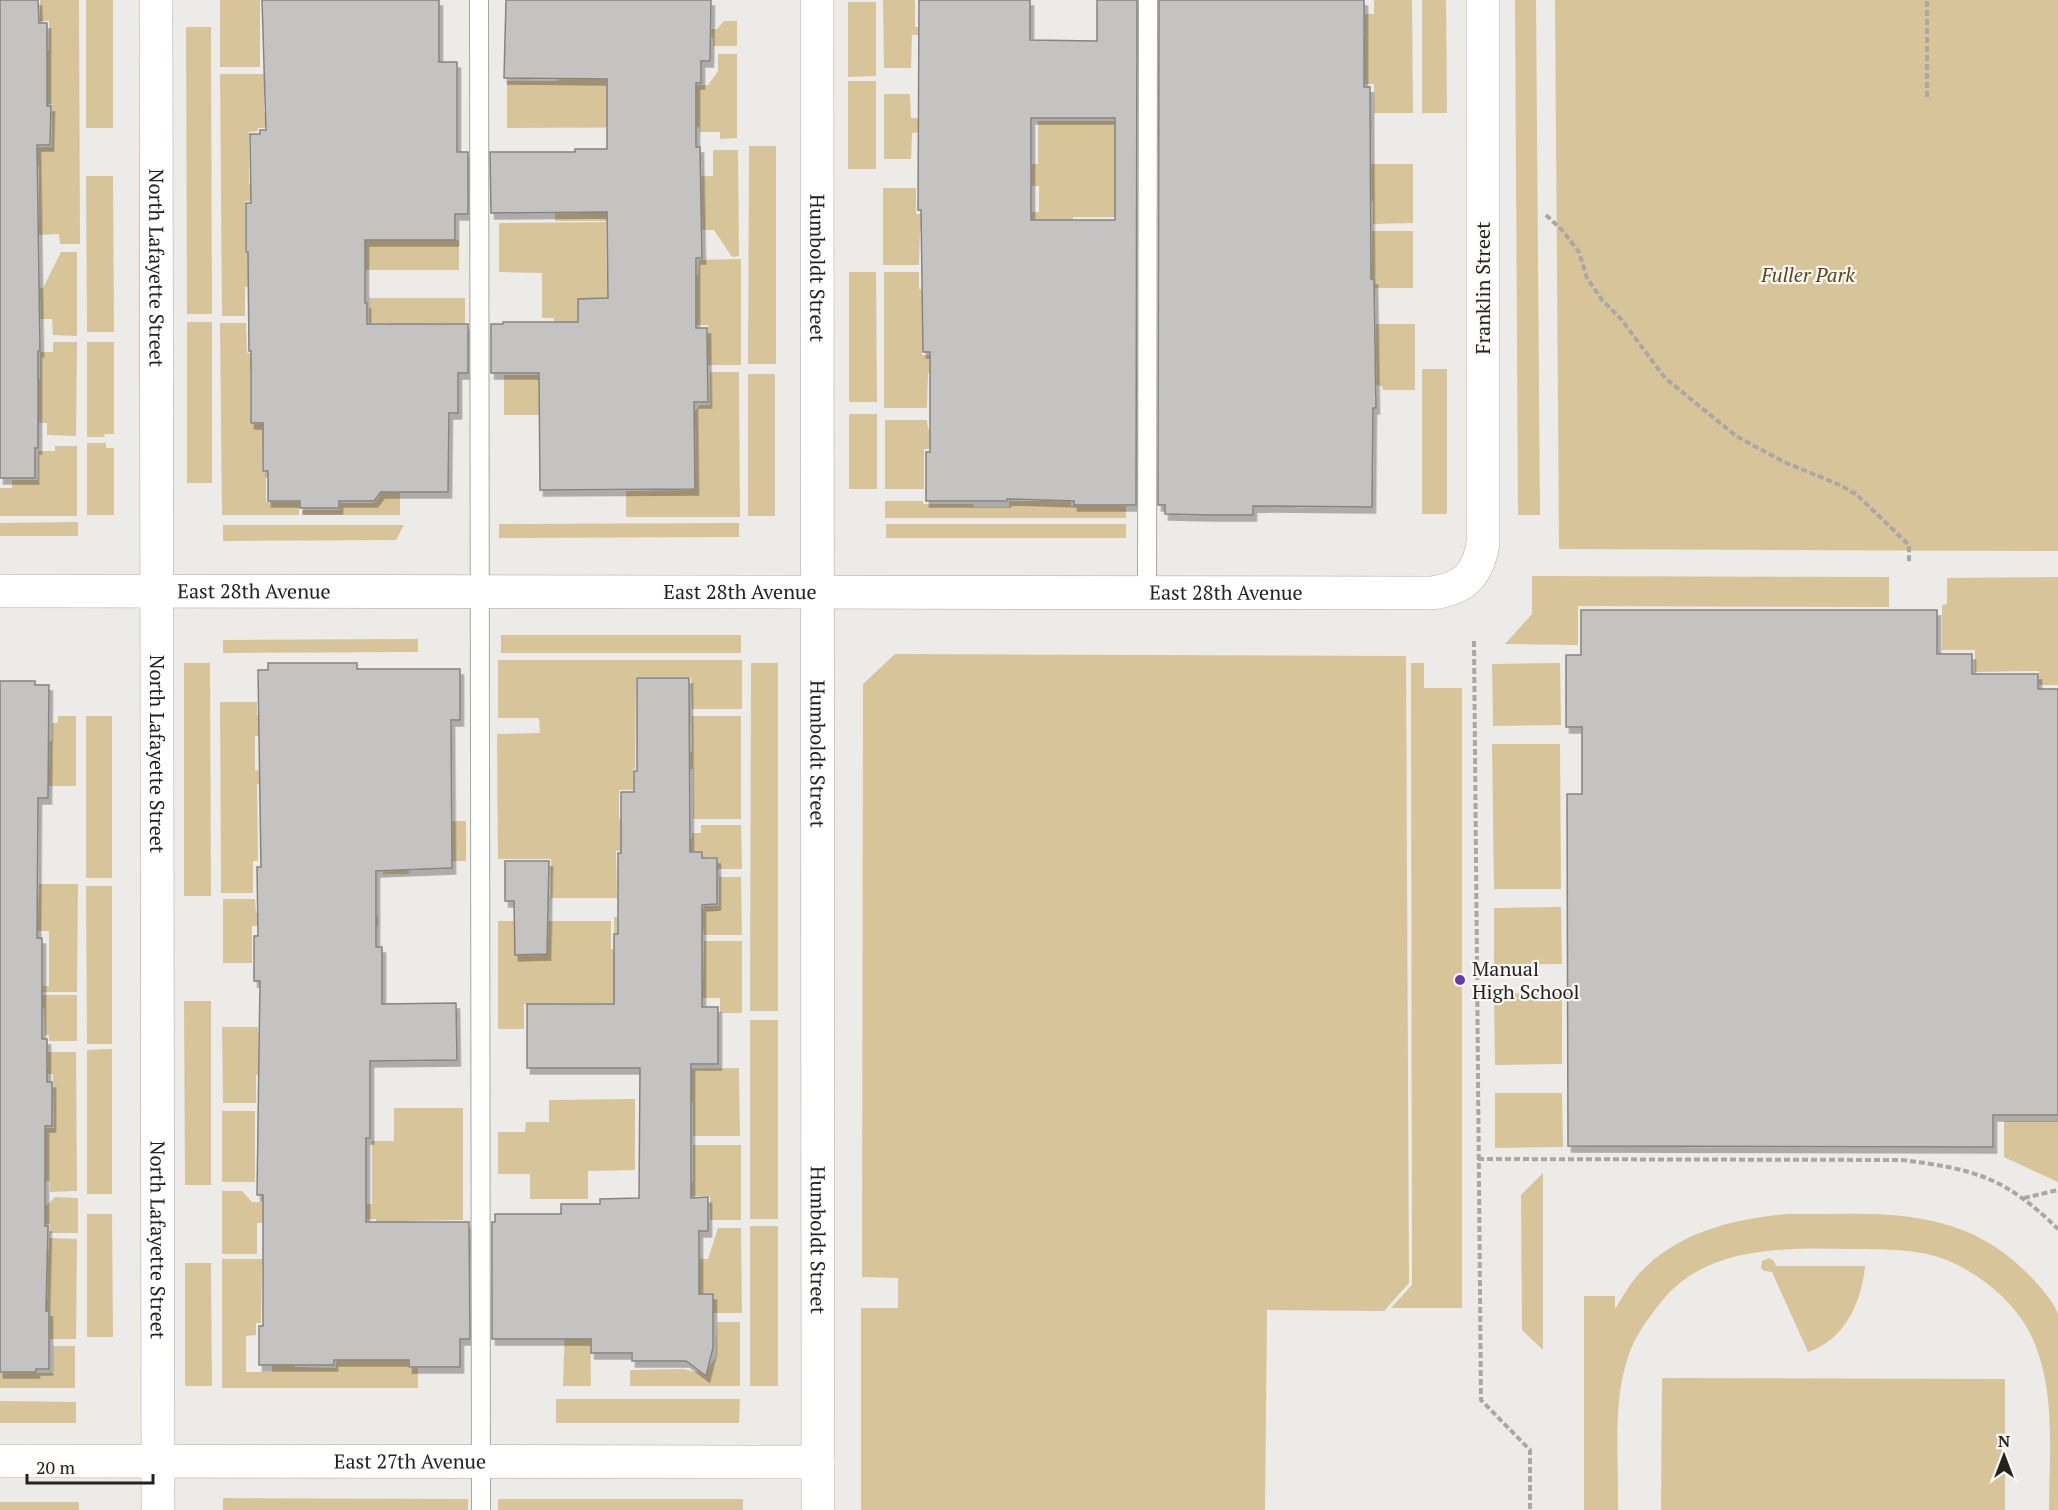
<svg xmlns="http://www.w3.org/2000/svg" width="2058" height="1510" font-family="'PT Serif',serif">
<style>
.green{fill:#d7c499}
.building{fill:#c5c3c1;stroke:#858481;stroke-width:1.5;fill-rule:evenodd;filter:url(#shadow)}
.lines{fill:none;stroke-linecap:round;stroke-linejoin:round}
.lane-casing{stroke:#a7a6a3;stroke-width:20}
.street-casing{stroke:#a7a6a3;stroke-width:34}
.secondary-casing{stroke:#a7a6a3;stroke-width:34}
.path{stroke:#a9a8a6;stroke-width:4;stroke-dasharray:6 3;stroke-linecap:butt}
.lane{stroke:#fff;stroke-width:18}
.street{stroke:#fff;stroke-width:33}
.secondary{stroke:#fff;stroke-width:33}
.poi-dot{fill:#6737af;stroke:#faf9f6;stroke-width:2}
.labels{text-anchor:middle;stroke-width:4.5;stroke-linejoin:round;paint-order:stroke}
.street-label{font-size:20px;fill:#222221;stroke:#faf9f6}
.park-label{font-size:20px;font-style:italic;fill:#59471b;stroke:#faf9f6}
.poi-label{font-size:20px;fill:#222221;stroke:#faf9f6;text-anchor:start}
</style>
<defs>
<filter id="shadow"><feDropShadow dx="3.5" dy="6" stdDeviation="0" flood-color="#0004"/></filter>
</defs>
<rect width="100%" height="100%" fill="#edebe8"/>
<!-- green -->
<g class="green">
<path d="M 40,0 L 79,0 L 80,244 L 60,244 L 59,234 L 39,235 L 39,167 L 10,167 L 10,148 L 52,147 L 52,104 L 40,104 L 0,51 L 49,50 L 49,21 L 40,21 Z"/>
<rect x="86" y="0" width="27" height="128"/>
<rect x="220" y="0" width="40" height="67"/>
<path d="M 883,0 L 915,0 L 915,27 L 1027,27 L 1027,35 L 912,35 L 911,68 L 884,68 Z"/>
<path d="M 1374,0 L 1412,0 L 1413,113 L 1374,113 L 1374,84 L 1365,84 L 1365,57 L 1340,57 L 1338,37 L 1365,37 L 1365,14 L 1374,14 Z"/>
<path d="M 1422,0 L 1446,0 L 1447,113 L 1422,113 Z"/>
<path d="M 1515,0 L 1536,0 L 1540,515 L 1518,515 Z"/>
<path d="M 1555,0 L 2058,0 L 2058,551 L 1559,549 Z"/>
<path d="M 848,2 L 876,2 L 876,76 L 848,77 Z"/>
<path d="M 506,8 L 564,8 L 603,73 L 603,80 L 613,81 L 613,85 L 708,85 L 718,71 L 718,54 L 737,54 L 737,138 L 720,139 L 720,132 L 700,132 L 699,127 L 507,128 L 507,81 L 558,81 L 557,29 L 506,29 Z"/>
<path d="M 724,21 L 737,21 L 737,46 L 713,46 L 713,38 L 633,29 L 717,29 Z"/>
<path d="M 186,27 L 211,27 L 212,314 L 187,314 Z"/>
<path d="M 220,74 L 264,74 L 264,112 L 290,111 L 290,127 L 258,128 L 258,131 L 249,132 L 249,184 L 259,184 L 327,201 L 245,201 L 245,253 L 258,253 L 321,286 L 245,287 L 245,316 L 222,316 Z"/>
<rect x="848" y="81" width="28" height="88"/>
<path d="M 884,94 L 910,94 L 911,118 L 1028,119 L 912,133 L 911,159 L 884,159 Z"/>
<path d="M 1038,121 L 1132,121 L 1132,217 L 1073,217 L 1073,256 L 1020,212 L 1039,212 L 1039,186 L 1031,186 L 1031,164 L 1038,164 Z"/>
<path d="M 749,146 L 776,146 L 776,364 L 748,364 Z"/>
<path d="M 713,150 L 738,150 L 739,256 L 732,257 L 714,230 L 699,230 L 632,221 L 555,221 L 555,191 L 670,177 L 713,176 Z"/>
<path d="M 1363,164 L 1413,164 L 1413,223 L 1373,224 L 1373,201 L 1286,201 Z"/>
<path d="M 86,176 L 113,176 L 114,332 L 87,332 Z"/>
<path d="M 883,188 L 916,188 L 916,214 L 1016,214 L 932,230 L 920,230 L 919,265 L 883,265 Z"/>
<path d="M 359,208 L 417,240 L 459,240 L 459,270 L 360,270 Z"/>
<path d="M 606,222 L 607,283 L 673,282 L 673,275 L 698,275 L 699,260 L 741,259 L 741,365 L 708,365 L 708,325 L 597,326 L 554,344 L 554,318 L 542,318 L 542,273 L 499,272 L 499,223 Z"/>
<path d="M 1372,231 L 1413,231 L 1413,288 L 1375,288 L 1375,278 L 1358,278 L 1274,264 L 1372,263 Z"/>
<path d="M 61,252 L 77,252 L 77,336 L 53,335 L 52,319 L 0,319 L 12,288 L 43,288 Z"/>
<path d="M 849,272 L 876,272 L 877,402 L 849,402 Z"/>
<path d="M 884,272 L 919,272 L 919,289 L 934,289 L 934,302 L 922,303 L 922,355 L 932,355 L 971,373 L 928,373 L 927,408 L 884,408 Z"/>
<path d="M 369,298 L 465,298 L 465,323 L 409,324 L 409,357 L 420,415 L 449,415 L 449,444 L 396,444 L 388,323 L 369,323 Z"/>
<rect x="187" y="322" width="25" height="161"/>
<path d="M 220,323 L 246,323 L 247,353 L 367,352 L 265,371 L 250,371 L 250,424 L 267,424 L 267,447 L 262,447 L 262,472 L 266,472 L 266,502 L 299,502 L 299,515 L 222,515 Z"/>
<path d="M 1376,324 L 1415,324 L 1415,390 L 1383,390 L 1382,386 L 1376,385 Z"/>
<path d="M 53,342 L 77,342 L 76,436 L 47,435 L 47,423 L 24,422 L 5,379 L 40,379 L 40,352 L 53,352 Z"/>
<path d="M 87,342 L 114,342 L 114,434 L 105,434 L 104,437 L 87,437 Z"/>
<rect x="1422" y="369" width="25" height="145"/>
<path d="M 710,372 L 739,372 L 740,517 L 626,517 L 626,491 L 695,490 L 695,411 L 700,405 L 710,405 Z"/>
<rect x="748" y="374" width="27" height="142"/>
<path d="M 504,375 L 553,375 L 585,415 L 504,415 Z"/>
<rect x="849" y="414" width="28" height="75"/>
<path d="M 885,420 L 927,420 L 928,429 L 978,429 L 969,449 L 924,449 L 924,489 L 885,489 Z"/>
<path d="M 87,443 L 106,443 L 106,448 L 114,448 L 114,515 L 87,515 Z"/>
<path d="M 55,446 L 77,446 L 77,516 L 0,516 L 0,488 L 12,488 L 12,480 L 38,480 L 38,451 L 55,451 Z"/>
<path d="M 395,472 L 395,493 L 400,493 L 400,515 L 302,515 L 302,510 L 340,510 L 340,503 L 374,503 L 379,497 L 379,488 Z"/>
<path d="M 1044,478 L 1071,478 L 1071,506 L 1126,506 L 1126,518 L 885,518 L 885,501 L 923,501 L 923,504 L 973,504 L 974,507 L 1009,507 L 1009,501 L 1044,501 Z"/>
<path d="M 78,522 L 78,536 L 0,536 L 0,523 Z"/>
<path d="M 739,523 L 739,537 L 499,538 L 499,524 Z"/>
<rect x="886" y="524" width="240" height="14"/>
<path d="M 223,525 L 404,525 L 396,540 L 223,541 Z"/>
<path d="M 1532,576 L 1889,577 L 1889,607 L 1578,606 L 1578,645 L 1505,644 L 1532,614 Z"/>
<path d="M 2058,577 L 2058,685 L 2039,685 L 2039,671 L 1975,672 L 1975,650 L 1942,650 L 1942,605 L 1947,604 L 1947,578 Z"/>
<rect x="501" y="635" width="240" height="18"/>
<path d="M 418,639 L 418,652 L 223,653 L 223,640 Z"/>
<path d="M 895,654 L 1406,656 L 1409,1283 L 1384,1311 L 1267,1310 L 1265,1510 L 861,1510 L 861,1308 L 898,1308 L 898,1278 L 862,1277 L 863,684 Z"/>
<path d="M 498,660 L 742,660 L 742,709 L 692,709 L 691,677 L 636,677 L 635,769 L 633,769 L 633,790 L 619,790 L 619,819 L 634,820 L 634,850 L 616,851 L 617,898 L 551,898 L 551,859 L 498,859 L 497,734 L 540,733 L 539,718 L 498,718 Z"/>
<path d="M 184,663 L 210,663 L 211,896 L 184,896 Z"/>
<path d="M 751,663 L 778,663 L 778,1011 L 750,1011 Z"/>
<path d="M 1411,663 L 1424,663 L 1424,688 L 1462,688 L 1462,1308 L 1391,1308 L 1412,1285 Z"/>
<path d="M 1560,663 L 1561,725 L 1493,726 L 1492,664 Z"/>
<path d="M 220,702 L 257,702 L 257,715 L 268,716 L 269,736 L 255,736 L 255,770 L 269,771 L 269,783 L 257,784 L 258,861 L 253,861 L 253,893 L 221,893 Z"/>
<path d="M 58,716 L 76,716 L 76,786 L 49,786 L 49,777 L 40,777 L 37,741 L 52,741 L 52,723 L 58,723 Z"/>
<rect x="86" y="716" width="26" height="162"/>
<path d="M 692,716 L 741,716 L 741,819 L 693,819 L 693,769 L 637,769 L 637,752 L 692,752 Z"/>
<path d="M 1492,744 L 1560,744 L 1561,889 L 1494,889 Z"/>
<path d="M 383,807 L 402,821 L 466,821 L 466,861 L 441,861 L 409,865 L 409,874 L 383,874 Z"/>
<path d="M 701,825 L 741,825 L 742,869 L 717,869 L 717,857 L 703,857 L 702,851 L 638,852 L 638,838 L 692,838 L 692,833 L 701,833 Z"/>
<path d="M 719,877 L 741,877 L 742,935 L 704,935 L 703,928 L 643,928 L 642,933 L 614,933 L 614,917 L 648,917 L 648,910 L 703,910 L 704,906 L 719,906 Z"/>
<path d="M 39,884 L 78,884 L 77,992 L 0,992 L 0,986 L 49,986 L 49,931 L 0,931 L 0,918 L 38,919 Z"/>
<path d="M 86,886 L 112,886 L 112,1044 L 87,1044 Z"/>
<path d="M 223,899 L 255,899 L 256,913 L 302,913 L 302,916 L 378,916 L 378,926 L 252,926 L 252,963 L 223,963 Z"/>
<path d="M 1561,907 L 1562,964 L 1494,965 L 1494,908 Z"/>
<path d="M 498,921 L 611,921 L 611,949 L 619,949 L 642,1003 L 524,1004 L 524,1029 L 498,1029 Z"/>
<path d="M 704,941 L 742,941 L 742,1013 L 720,1013 L 720,998 L 645,998 L 645,983 L 703,983 Z"/>
<path d="M 1494,993 L 1562,993 L 1562,1064 L 1495,1065 Z"/>
<path d="M 0,995 L 77,995 L 77,1041 L 49,1041 L 49,1035 L 45,1035 L 44,1008 L 13,1008 Z"/>
<path d="M 184,1001 L 211,1001 L 211,1185 L 185,1185 Z"/>
<rect x="750" y="1020" width="28" height="199"/>
<path d="M 222,1027 L 258,1027 L 259,1059 L 370,1059 L 370,1074 L 256,1075 L 256,1103 L 223,1103 Z"/>
<path d="M 112,1049 L 112,1194 L 87,1194 L 87,1050 Z"/>
<path d="M 48,1052 L 76,1052 L 77,1191 L 50,1192 L 50,1181 L 41,1181 L 11,1128 L 54,1128 L 53,1074 L 19,1074 L 19,1066 L 48,1066 Z"/>
<path d="M 739,1068 L 740,1136 L 693,1136 L 693,1102 L 644,1102 L 644,1069 Z"/>
<path d="M 1495,1093 L 1562,1093 L 1563,1147 L 1495,1148 Z"/>
<path d="M 635,1099 L 635,1170 L 588,1171 L 588,1199 L 530,1199 L 530,1174 L 498,1174 L 498,1132 L 525,1132 L 526,1122 L 549,1122 L 549,1100 Z"/>
<path d="M 394,1108 L 463,1108 L 463,1220 L 409,1221 L 409,1239 L 376,1239 L 376,1219 L 257,1223 L 257,1254 L 222,1254 L 222,1191 L 242,1191 L 252,1202 L 372,1204 L 372,1141 L 394,1141 Z"/>
<rect x="222" y="1111" width="33" height="71"/>
<path d="M 2004,1121 L 2058,1121 L 2058,1182 L 2004,1157 Z"/>
<path d="M 693,1145 L 741,1145 L 741,1220 L 710,1220 L 710,1196 L 643,1196 L 643,1182 L 693,1182 Z"/>
<path d="M 1543,1173 L 1543,1350 L 1522,1330 L 1521,1195 Z"/>
<path d="M 55,1197 L 78,1198 L 78,1233 L 50,1233 L 50,1224 L 17,1224 L 36,1206 L 46,1206 Z"/>
<path d="M 87,1214 L 112,1214 L 113,1337 L 87,1337 Z"/>
<path d="M 1787,1214 C 1878,1215 1959,1203 2029,1275 C 2037,1283 2056,1304 2058,1315 C 2058,1332 2058,1356 2058,1374 C 2058,1419 2058,1465 2058,1510 L 2049,1510 C 2049,1451 2057,1386 2029,1331 C 2012,1300 1981,1275 1949,1261 C 1919,1248 1885,1250 1854,1249 C 1786,1248 1703,1244 1658,1306 C 1646,1321 1634,1338 1628,1357 C 1612,1405 1619,1460 1618,1510 L 1584,1510 L 1584,1296 L 1615,1296 L 1615,1309 C 1621,1300 1626,1290 1633,1281 C 1670,1234 1730,1219 1787,1214 Z"/>
<rect x="750" y="1226" width="28" height="160"/>
<path d="M 718,1228 L 741,1228 L 742,1313 L 713,1313 L 713,1293 L 590,1296 L 591,1386 L 563,1386 L 566,1289 L 551,1260 L 708,1259 Z"/>
<path d="M 49,1238 L 77,1239 L 76,1339 L 50,1339 L 50,1310 L 39,1310 L 40,1249 L 49,1249 Z"/>
<path d="M 1769,1258 L 1774,1261 L 1776,1266 L 1865,1266 C 1862,1301 1845,1340 1808,1352 L 1772,1272 L 1764,1271 L 1761,1268 L 1762,1261 Z"/>
<path d="M 222,1259 L 262,1259 L 261,1323 L 256,1323 L 256,1335 L 246,1336 L 246,1372 L 272,1372 L 272,1361 L 295,1361 L 295,1367 L 336,1368 L 336,1360 L 360,1360 L 360,1350 L 408,1350 L 408,1368 L 418,1368 L 418,1388 L 222,1388 Z"/>
<path d="M 185,1263 L 211,1263 L 212,1386 L 185,1386 Z"/>
<path d="M 717,1322 L 740,1322 L 740,1386 L 630,1386 L 630,1370 L 684,1369 L 695,1372 L 708,1369 L 716,1357 Z"/>
<path d="M 53,1346 L 75,1346 L 75,1388 L 0,1388 L 0,1373 L 53,1373 Z"/>
<path d="M 1662,1378 L 2005,1379 L 2005,1510 L 1661,1510 Z"/>
<path d="M 556,1399 L 740,1399 L 739,1423 L 556,1423 Z"/>
<path d="M 0,1401 L 76,1402 L 76,1423 L 0,1423 Z"/>
<path d="M 223,1498 L 468,1499 L 468,1510 L 223,1510 Z"/>
<rect x="498" y="1499" width="245" height="11"/>
<rect x="0" y="1502" width="79" height="8"/>
</g>
<!-- building -->
<g class="building">
<path d="M 0,0 L 38,0 L 39,23 L 47,23 L 47,106 L 51,106 L 50,145 L 37,145 L 40,351 L 38,351 L 38,448 L 35,448 L 35,478 L 0,478 Z"/>
<path d="M 262,0 L 439,0 L 439,62 L 457,62 L 457,152 L 468,152 L 468,214 L 455,214 L 455,240 L 365,240 L 365,303 L 367,303 L 367,324 L 468,324 L 468,373 L 458,373 L 458,413 L 449,413 L 448,492 L 381,492 L 374,501 L 339,501 L 339,508 L 300,508 L 300,501 L 268,501 L 268,471 L 263,471 L 263,423 L 251,423 L 251,351 L 249,351 L 248,252 L 246,252 L 246,203 L 251,203 L 250,134 L 260,134 L 260,130 L 266,130 Z"/>
<path d="M 506,0 L 711,0 L 710,61 L 701,61 L 701,83 L 696,83 L 696,147 L 700,147 L 702,258 L 696,258 L 696,328 L 707,328 L 708,402 L 694,402 L 695,489 L 540,490 L 539,373 L 491,373 L 491,324 L 503,324 L 503,322 L 578,322 L 578,299 L 608,298 L 607,212 L 491,213 L 490,152 L 575,152 L 575,149 L 607,149 L 607,79 L 504,78 Z"/>
<path d="M 919,0 L 1030,0 L 1030,40 L 1097,41 L 1097,0 L 1137,0 L 1136,505 L 1074,505 L 1074,501 L 1007,499 L 1007,501 L 926,501 L 926,452 L 930,452 L 930,352 L 923,352 L 921,210 L 918,210 ZM 1031,118 L 1115,118 L 1115,220 L 1031,220 Z"/>
<path d="M 1159,0 L 1364,0 L 1364,87 L 1370,87 L 1371,279 L 1374,279 L 1376,408 L 1373,408 L 1372,507 L 1253,506 L 1253,515 L 1209,515 L 1165,514 L 1165,505 L 1158,505 Z"/>
<path d="M 1581,610 L 1937,610 L 1937,654 L 1972,654 L 1972,674 L 2038,674 L 2038,689 L 2058,689 L 2058,1115 L 1993,1115 L 1993,1147 L 1568,1146 L 1567,794 L 1582,794 L 1582,727 L 1566,727 L 1566,655 L 1581,655 Z"/>
<path d="M 268,663 L 357,663 L 357,669 L 460,669 L 460,720 L 451,720 L 452,868 L 376,871 L 376,947 L 382,947 L 382,1004 L 456,1003 L 457,1060 L 370,1061 L 370,1138 L 366,1138 L 366,1222 L 469,1222 L 470,1339 L 460,1339 L 460,1367 L 409,1367 L 409,1360 L 334,1360 L 334,1365 L 259,1365 L 259,1326 L 263,1326 L 263,1195 L 257,1195 L 260,981 L 254,981 L 254,936 L 258,936 L 257,867 L 261,867 L 258,670 L 268,670 Z"/>
<path d="M 637,678 L 689,678 L 690,852 L 702,852 L 702,858 L 717,858 L 717,904 L 702,905 L 702,1007 L 718,1007 L 718,1064 L 691,1064 L 691,1198 L 708,1197 L 708,1231 L 699,1231 L 699,1294 L 713,1294 L 713,1348 L 706,1376 L 686,1361 L 632,1361 L 632,1353 L 591,1353 L 591,1339 L 492,1339 L 492,1222 L 495,1222 L 495,1214 L 561,1214 L 561,1204 L 600,1204 L 600,1199 L 639,1198 L 640,1068 L 527,1068 L 527,1004 L 614,1004 L 614,934 L 618,934 L 618,853 L 621,853 L 621,792 L 634,792 L 634,771 L 637,771 Z"/>
<path d="M 0,681 L 35,681 L 35,685 L 49,685 L 48,798 L 38,798 L 37,938 L 42,938 L 42,1039 L 47,1039 L 47,1082 L 52,1082 L 52,1126 L 45,1126 L 45,1226 L 48,1226 L 46,1311 L 49,1311 L 49,1369 L 36,1369 L 36,1372 L 0,1372 Z"/>
<path d="M 505,861 L 549,861 L 547,954 L 515,955 L 514,901 L 505,901 Z"/>
</g>
<g class="lines">
<!-- lane casing -->
<g class="lane-casing">
<g id="lane">
<path d="M 479,0 L 481,1510"/>
<path d="M 1147,592 L 1148,0"/>
</g>
</g>
<!-- street casing -->
<g class="street-casing">
<g id="street">
<path id="s1" d="M 156,0 L 158,1510"/>
<path id="s2" d="M 817,0 L 818,1510"/>
<path id="s3" d="M 0,1461 L 818,1462"/>
</g>
</g>
<!-- secondary casing -->
<g class="secondary-casing">
<g id="secondary">
<path id="s4" d="M 0,591 L 1431,593 C 1463,589 1478,576 1483,543 L 1483,0"/>
</g>
</g>
<!-- path -->
<g class="path">
<path d="M 1927,97 L 1927,0"/>
<path d="M 1546,215 L 1563,231 L 1579,252 L 1587,278 L 1602,300 L 1621,319 L 1665,378 L 1736,436 L 1784,462 L 1840,485 L 1856,494 L 1909,545 L 1909,563"/>
<path d="M 1474,641 L 1481,1400 L 1530,1450 L 1530,1510"/>
<path d="M 1478,1159 L 1902,1160 C 1974,1169 2005,1177 2058,1229"/>
<path d="M 2024,1198 L 2058,1190"/>
</g>
<!-- lane -->
<use href="#lane" class="lane"/>
<!-- street -->
<use href="#street" class="street"/>
<!-- secondary -->
<use href="#secondary" class="secondary"/>
</g>
<!-- markers -->
<circle class="poi-dot" cx="1460" cy="980" r="6"/>
<g class="labels">
<!-- street labels -->
<g class="street-label">
<text dy="7" stroke="none"><textPath href="#s1" startOffset="268">North Lafayette Street</textPath></text>
<text dy="7" stroke="none"><textPath href="#s2" startOffset="268">Humboldt Street</textPath></text>
<text transform="translate(1483 288) rotate(-90)" y="7">Franklin Street</text>
<text dy="7" stroke="none"><textPath href="#s4" startOffset="254">East 28th Avenue</textPath></text>
<text dy="7" stroke="none"><textPath href="#s4" startOffset="740">East 28th Avenue</textPath></text>
<text dy="7" stroke="none"><textPath href="#s4" startOffset="1226">East 28th Avenue</textPath></text>
<text dy="7" stroke="none"><textPath href="#s1" startOffset="754">North Lafayette Street</textPath></text>
<text dy="7" stroke="none"><textPath href="#s2" startOffset="754">Humboldt Street</textPath></text>
<text dy="7" stroke="none"><textPath href="#s1" startOffset="1240">North Lafayette Street</textPath></text>
<text dy="7" stroke="none"><textPath href="#s2" startOffset="1240">Humboldt Street</textPath></text>
<text dy="7" stroke="none"><textPath href="#s3" startOffset="410">East 27th Avenue</textPath></text>
</g>
<!-- park labels -->
<g class="park-label">
<text x="1808" y="282">Fuller Park</text>
</g>
<!-- poi labels -->
<g class="poi-label">
<text x="1472" y="976">Manual<tspan x="1472" dy="23">High School</tspan></text>
</g>
</g>
<!-- north arrow -->
<g transform="translate(2004 1456)" stroke="#faf9f6" stroke-width="4.5" paint-order="stroke">
<path d="M0-4.5L10 22L0 15L-10 22Z" fill="#222221"/>
<text y="-9" font-size="16" font-weight="bold" text-anchor="middle" fill="#222221">N</text>
</g>
<!-- scale -->
<path d="M27 1474v9h126v-9" fill="none" stroke="#222221" stroke-width="3"/>
<text x="36" y="1474" font-size="18" fill="#222221" stroke="#faf9f6" stroke-width="4.5" paint-order="stroke">20 m</text>
</svg>
